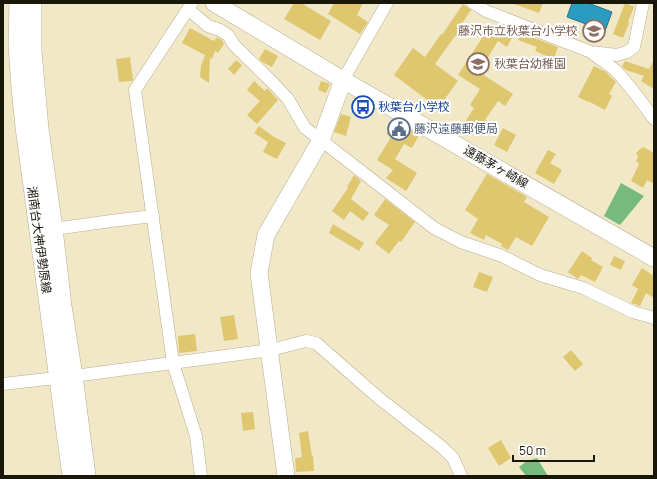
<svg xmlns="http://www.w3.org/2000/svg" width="657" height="479" font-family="Manrope,'Noto Sans JP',sans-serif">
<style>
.forest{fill:#77ba7d}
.water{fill:#299cc0;stroke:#247489}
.building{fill:#dfc770}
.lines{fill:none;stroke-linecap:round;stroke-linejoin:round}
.street-casing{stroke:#b7af90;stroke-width:13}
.secondary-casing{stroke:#b7af90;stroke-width:18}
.street{stroke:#fff;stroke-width:12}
.secondary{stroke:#fff;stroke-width:17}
.labels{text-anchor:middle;stroke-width:4;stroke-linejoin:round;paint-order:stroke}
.education-label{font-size:12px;fill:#785e54;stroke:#fff;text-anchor:end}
.transit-label{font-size:12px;fill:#164399;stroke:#fff;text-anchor:start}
.service-label{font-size:12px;fill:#4e5e75;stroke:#fff;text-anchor:start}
.street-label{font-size:12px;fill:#19160a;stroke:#fff}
</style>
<rect width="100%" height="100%" fill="#f1e8c8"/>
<!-- forest -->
<g class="forest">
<path d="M 621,183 L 644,196 L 620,225 L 604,216 Z"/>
<path d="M 537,458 L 548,476 L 526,476 L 519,467 L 527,461 Z"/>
</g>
<!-- water -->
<path class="water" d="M 572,3 L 588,3 L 612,12 L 605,31 L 567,17 Z"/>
<!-- building -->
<g class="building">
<path d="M 294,3 L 301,3 L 331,21 L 320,40 L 284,19 Z"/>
<path d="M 334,3 L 363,3 L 357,15 L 368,22 L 360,34 L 328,14 Z"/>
<path d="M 514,3 L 543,3 L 539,13 L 514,4 Z"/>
<path d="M 625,3 L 634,7 L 628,22 L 629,23 L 623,38 L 613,34 Z"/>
<path d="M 463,4 L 471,10 L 459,28 L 464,31 L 459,38 L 455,36 L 435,64 L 458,81 L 438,108 L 394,75 L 413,48 L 425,57 L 441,34 L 442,35 Z"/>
<path d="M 491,24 L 512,38 L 507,47 L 498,41 L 479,72 L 513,94 L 505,106 L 498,101 L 485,120 L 486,121 L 479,132 L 465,122 L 474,108 L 470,105 L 480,89 L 458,75 Z"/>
<path d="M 190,28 L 214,41 L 217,37 L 222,40 L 224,44 L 218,53 L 215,51 L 212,59 L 210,58 L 209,83 L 200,77 L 201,66 L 205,55 L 182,43 Z"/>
<path d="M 521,33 L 558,47 L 554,59 L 535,51 L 537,47 L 518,40 Z"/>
<path d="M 265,49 L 278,56 L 272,67 L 262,62 L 259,59 Z"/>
<path d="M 130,57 L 133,80 L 132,81 L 119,82 L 116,59 Z"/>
<path d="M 236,60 L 242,65 L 234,75 L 228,69 Z"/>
<path d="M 654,60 L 654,89 L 641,81 L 644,76 L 626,70 L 622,67 L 625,61 L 649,69 Z"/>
<path d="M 594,66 L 606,72 L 616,82 L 609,94 L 612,96 L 605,110 L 588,101 L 588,102 L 578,97 Z"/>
<path d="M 254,81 L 265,91 L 267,88 L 278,100 L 257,124 L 247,115 L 260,101 L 247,90 Z"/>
<path d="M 321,81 L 330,84 L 326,93 L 318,90 Z"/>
<path d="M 341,114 L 351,117 L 346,136 L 334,132 Z"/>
<path d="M 393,120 L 419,135 L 412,148 L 404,144 L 395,159 L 417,173 L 406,191 L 386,178 L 393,170 L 377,160 L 391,137 L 386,134 Z"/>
<path d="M 259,126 L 274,137 L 286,143 L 277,159 L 263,152 L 268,142 L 254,133 Z"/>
<path d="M 503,128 L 516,135 L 507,152 L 494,145 Z"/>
<path d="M 643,147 L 654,153 L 654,184 L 647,180 L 643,188 L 631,181 L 639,164 L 636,161 L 638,157 L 636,153 L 640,149 Z"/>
<path d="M 548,150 L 556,154 L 550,163 L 562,170 L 554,184 L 535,173 Z"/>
<path d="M 487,174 L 527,197 L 524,202 L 549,217 L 532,246 L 516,237 L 508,250 L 501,246 L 502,244 L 486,235 L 484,240 L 470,233 L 478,219 L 465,210 Z"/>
<path d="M 354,175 L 361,181 L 351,199 L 369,213 L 363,221 L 350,211 L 344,220 L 332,211 L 348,188 L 347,187 Z"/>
<path d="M 385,199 L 415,222 L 401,242 L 399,241 L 389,254 L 375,243 L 389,225 L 374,215 Z"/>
<path d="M 333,224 L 364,243 L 359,251 L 329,233 Z"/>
<path d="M 582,251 L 592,258 L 591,260 L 603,267 L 595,282 L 581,275 L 578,279 L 568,272 Z"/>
<path d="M 614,256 L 625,261 L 621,270 L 610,265 Z"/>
<path d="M 642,268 L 654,276 L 654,298 L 646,293 L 640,306 L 631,303 L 638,289 L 632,285 Z"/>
<path d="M 479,272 L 493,277 L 487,292 L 473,287 Z"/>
<path d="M 234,315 L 238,339 L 224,341 L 220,317 Z"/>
<path d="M 195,334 L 197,351 L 179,353 L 178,336 Z"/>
<path d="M 571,350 L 583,364 L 575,371 L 563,357 Z"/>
<path d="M 253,412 L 255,429 L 243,431 L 241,413 Z"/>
<path d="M 308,431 L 312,456 L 313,456 L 314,471 L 296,472 L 295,458 L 302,457 L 299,433 Z"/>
<path d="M 501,440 L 511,458 L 499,466 L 488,448 Z"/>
</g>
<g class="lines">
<!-- street casing -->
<g class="street-casing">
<g id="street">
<path d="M 192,3 L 135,90 L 173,363 L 196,436 L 201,476"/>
<path d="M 473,3 L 486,11 L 591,52 L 617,55 L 627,52 L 634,47 L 643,3"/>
<path d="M 188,9 L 208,26 L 220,30 L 228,35 L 234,45 L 274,84 L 288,99 L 305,128 L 321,140 L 434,228 L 461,242 L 502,256 L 540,275 L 583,288 L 633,312 L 654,318"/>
<path d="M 592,53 C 600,59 608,64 615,70 C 630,85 642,103 654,119"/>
<path d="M 343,80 L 387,3"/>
<path d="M 54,229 L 111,221 L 153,216"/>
<path d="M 3,384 L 74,376 L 270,350 L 306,341 L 316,343 L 380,399 L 443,448 L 453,458 L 461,476"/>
</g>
</g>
<!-- secondary casing -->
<g class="secondary-casing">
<g id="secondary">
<path d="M 18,3 L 17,45 L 20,88 L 24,127 L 71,476"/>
<path d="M 33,3 L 33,51 L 40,129 L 54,229 L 63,306 L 74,376 L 87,476"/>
<path d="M 214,3 L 343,80 L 654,258"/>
<path d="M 286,476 L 259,273 L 266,235 L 321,140 L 343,80"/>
</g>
</g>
<!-- street -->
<use href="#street" class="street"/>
<!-- secondary -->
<use href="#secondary" class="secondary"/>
</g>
<!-- icons -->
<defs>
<g id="school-ring" transform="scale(1.15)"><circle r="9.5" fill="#fff" stroke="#8d6e63" stroke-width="1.5"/><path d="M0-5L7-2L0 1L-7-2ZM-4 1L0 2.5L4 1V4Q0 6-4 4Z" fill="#8d6e63"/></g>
<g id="bus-ring" transform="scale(1.15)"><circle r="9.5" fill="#fff" stroke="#1a4fb4" stroke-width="1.5"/><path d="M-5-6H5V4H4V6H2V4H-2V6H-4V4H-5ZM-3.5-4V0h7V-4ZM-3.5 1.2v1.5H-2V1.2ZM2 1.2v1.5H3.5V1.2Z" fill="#1a4fb4"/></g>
<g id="civic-ring" transform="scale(1.15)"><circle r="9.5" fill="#fff" stroke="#5c6f8a" stroke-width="1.5"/><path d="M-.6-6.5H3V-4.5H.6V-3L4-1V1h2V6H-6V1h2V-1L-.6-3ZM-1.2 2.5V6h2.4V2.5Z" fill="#5c6f8a"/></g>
</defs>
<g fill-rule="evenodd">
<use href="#school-ring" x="594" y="31"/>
<use href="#school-ring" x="478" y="64"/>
<use href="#bus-ring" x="363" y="107"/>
<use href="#civic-ring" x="399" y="129"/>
</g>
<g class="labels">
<!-- education labels -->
<g class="education-label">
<text x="578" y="35">藤沢市立秋葉台小学校</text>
<text x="494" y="68" text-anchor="start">秋葉台幼稚園</text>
</g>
<!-- transit labels -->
<g class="transit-label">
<text x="378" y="111">秋葉台小学校</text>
</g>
<!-- service labels -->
<g class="service-label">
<text x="414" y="133">藤沢遠藤郵便局</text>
</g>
<!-- street labels -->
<g class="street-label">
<text transform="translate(496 167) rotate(30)" y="4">遠藤茅ヶ崎線</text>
<text transform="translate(39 240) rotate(82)" y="4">湘南台大神伊勢原線</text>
</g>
</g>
<!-- border -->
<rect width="657" height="479" fill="none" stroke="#19160a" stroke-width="8"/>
<!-- scale -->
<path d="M513 455v6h81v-6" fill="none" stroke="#19160a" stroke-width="2"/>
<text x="519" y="455" font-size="12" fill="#19160a" stroke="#ffffff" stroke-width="3" paint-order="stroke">50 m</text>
</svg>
